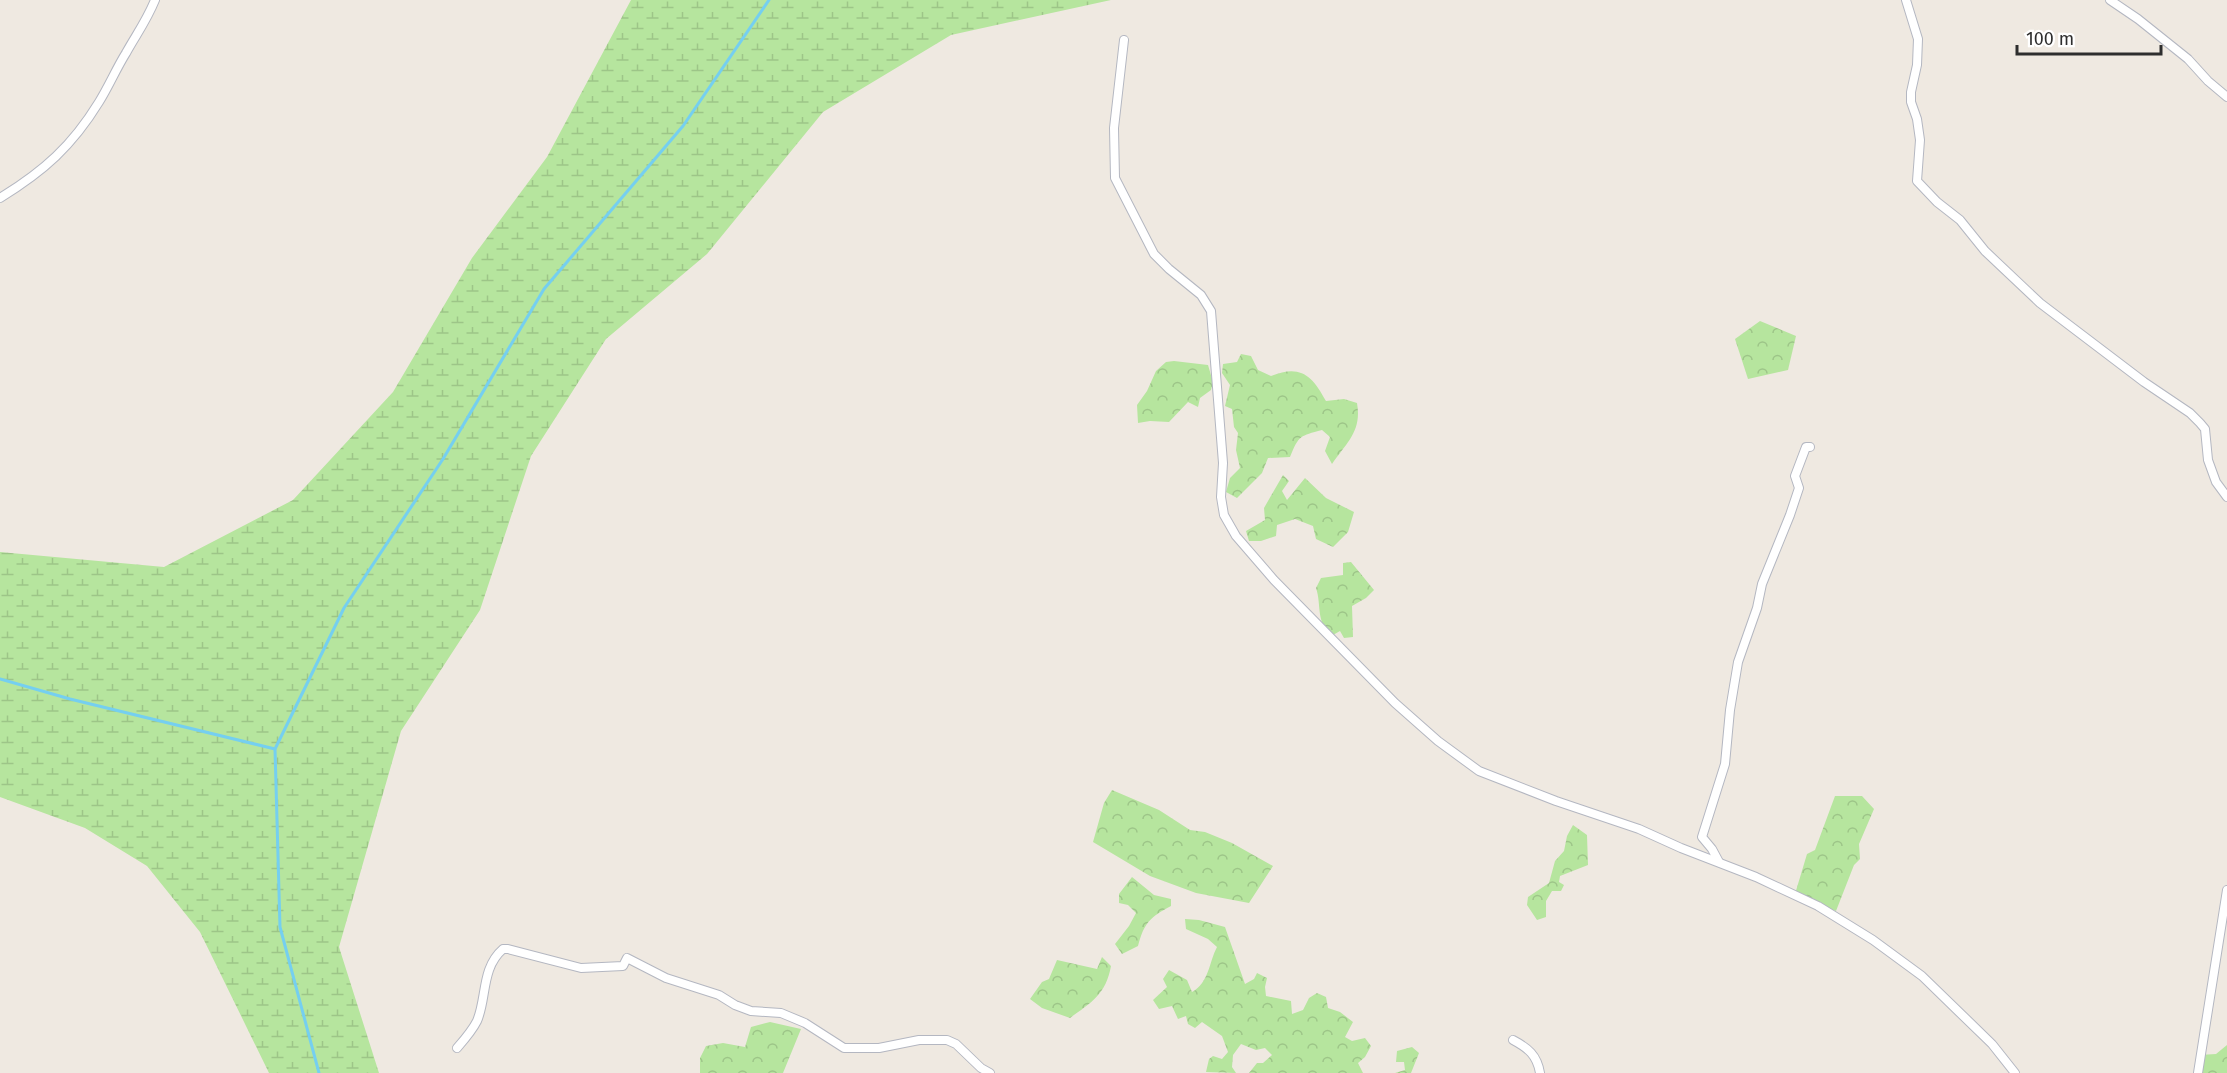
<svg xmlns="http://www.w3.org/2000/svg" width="2227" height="1073" font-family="'Fira Sans',sans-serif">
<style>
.forest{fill:url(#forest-crowns)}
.wetland{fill:url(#wetland-marsh)}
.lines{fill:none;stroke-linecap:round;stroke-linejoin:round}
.stream{stroke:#75cff0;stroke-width:3}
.minor-casing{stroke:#b4b7c1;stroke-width:10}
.minor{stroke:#fff;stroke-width:8}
</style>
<defs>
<pattern id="forest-crowns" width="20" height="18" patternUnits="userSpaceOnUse" patternTransform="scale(1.5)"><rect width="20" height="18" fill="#b6e59e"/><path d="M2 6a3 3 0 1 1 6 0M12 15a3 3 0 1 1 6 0" fill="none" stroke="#9dc588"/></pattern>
<pattern id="wetland-marsh" width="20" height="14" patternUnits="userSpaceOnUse" patternTransform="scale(1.5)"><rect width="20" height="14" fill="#b6e59e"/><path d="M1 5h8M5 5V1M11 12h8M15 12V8" fill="none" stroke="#9dc588"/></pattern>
</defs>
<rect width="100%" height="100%" fill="#efe9e1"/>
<!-- forest -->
<g class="forest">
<path d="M 1760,321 L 1796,336 L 1788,370 L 1748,379 L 1735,339 Z"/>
<path d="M 1241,354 L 1251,356 L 1258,370 L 1271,376 C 1300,364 1312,375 1326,401 L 1344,399 L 1357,403 C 1362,431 1347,442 1332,464 L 1325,451 L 1330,437 L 1322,430 C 1300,436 1299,435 1290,457 L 1268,458 L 1262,473 L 1237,498 L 1226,492 L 1230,478 L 1240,468 L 1236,450 L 1238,433 L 1234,427 L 1232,409 L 1225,406 L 1230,385 L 1222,373 L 1223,364 L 1237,362 Z"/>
<path d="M 1174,361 L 1208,365 L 1213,382 L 1211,390 L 1200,398 L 1198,407 L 1188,402 L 1169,422 L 1150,421 L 1138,423 L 1137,405 L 1147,391 L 1156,371 L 1166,362 Z"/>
<path d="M 1283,475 L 1289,481 L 1282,491 L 1287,500 L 1305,478 L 1326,498 L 1354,512 L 1348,532 L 1333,547 L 1316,539 L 1313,526 L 1295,519 L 1277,525 L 1276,536 L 1261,541 L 1249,541 L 1246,531 L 1265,520 L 1264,508 Z"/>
<path d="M 1351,562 L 1374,590 L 1366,598 L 1352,606 L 1353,637 L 1344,638 L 1340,631 L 1333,635 C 1315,624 1322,605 1316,588 L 1321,578 L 1343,575 L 1343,563 Z"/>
<path d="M 1112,790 L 1159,810 L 1190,830 L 1205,832 L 1232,843 L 1273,866 L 1249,903 L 1196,893 L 1150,876 L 1093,842 L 1104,803 Z"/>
<path d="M 1835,796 L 1862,796 L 1874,809 L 1859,844 L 1860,859 L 1854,865 L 1836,911 L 1795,894 L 1807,854 L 1815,850 Z"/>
<path d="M 1573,825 L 1587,835 L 1588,865 L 1560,876 L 1559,882 L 1564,885 L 1561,891 L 1552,891 L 1546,901 L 1546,917 L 1537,920 L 1527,905 L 1528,897 L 1549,883 L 1555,861 L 1564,851 L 1567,836 Z"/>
<path d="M 1132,877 L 1154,895 L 1171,899 L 1171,906 C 1150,917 1144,923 1138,946 L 1122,954 L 1115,944 L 1129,926 L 1136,913 L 1128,905 L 1119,903 L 1119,894 Z"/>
<path d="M 1185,919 L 1199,920 L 1225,927 L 1245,984 L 1254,979 L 1257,973 L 1267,978 L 1265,987 L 1266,996 L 1291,1001 L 1292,1014 L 1303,1010 L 1309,998 L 1317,993 L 1326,997 L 1328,1008 L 1340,1012 L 1353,1022 L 1345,1037 L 1352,1041 L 1365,1038 L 1371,1046 L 1365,1057 L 1358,1063 L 1363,1073 L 1249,1073 L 1257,1063 L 1263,1063 L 1272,1055 L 1265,1048 L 1256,1050 L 1241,1044 L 1233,1055 L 1232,1067 L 1236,1073 L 1206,1072 L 1209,1059 L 1213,1056 L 1222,1059 L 1228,1052 L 1222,1036 L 1202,1022 L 1195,1028 L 1188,1024 L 1186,1016 L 1178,1019 L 1172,1006 L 1159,1009 L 1153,1000 L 1167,987 L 1163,979 L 1169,970 L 1187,980 L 1192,992 C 1209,983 1209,962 1217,947 L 1208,939 L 1186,929 Z"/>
<path d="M 1102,957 L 1111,966 C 1106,994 1092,1002 1070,1018 L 1042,1008 L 1030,999 L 1042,982 L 1049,979 L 1057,960 L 1097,969 Z"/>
<path d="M 770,1022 L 801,1029 L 783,1073 L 700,1073 L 700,1058 L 706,1046 L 723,1043 L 745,1047 L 751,1027 Z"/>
<path d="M 2227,1045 L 2227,1073 L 2196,1073 L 2199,1055 L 2216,1054 Z"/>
<path d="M 1412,1047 L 1419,1053 L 1411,1073 L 1395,1073 L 1405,1070 L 1404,1062 L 1396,1062 L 1397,1051 Z"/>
</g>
<!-- wetland -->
<path class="wetland" d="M 631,0 L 1111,0 L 951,35 L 823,112 L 707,254 L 606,339 L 531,456 L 480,610 L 401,731 L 339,947 L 379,1073 L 269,1073 L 200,932 L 147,866 L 85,828 L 0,797 L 0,552 L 164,567 L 293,500 L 393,392 L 472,258 L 547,157 Z"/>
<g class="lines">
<!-- stream -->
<g class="stream">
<path d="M 0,679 L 70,699 L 275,749"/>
<path d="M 319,1073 L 280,927 L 275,749 L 344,608 L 443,459 L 544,289 L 683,126 L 769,0"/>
</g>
<!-- minor casing -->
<g class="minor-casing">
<g id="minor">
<path d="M 1906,0 L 1918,39 L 1917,65 L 1911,92 L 1911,102 L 1917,119 L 1920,140 L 1917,181 L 1937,202 L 1960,220 L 1985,251 L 2040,303 L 2144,382 L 2190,413 L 2200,423 L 2205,429 L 2208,460 L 2216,482 L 2227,497"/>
<path d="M 2110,0 L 2138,19 L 2188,59 L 2208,81 L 2227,97"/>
<path d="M 1124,40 L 1114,128 L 1115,178 L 1154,254 L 1169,269 L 1201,295 L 1211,311 L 1223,463 L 1221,497 L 1224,515 L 1236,536 L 1274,580 L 1395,703 L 1438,741 L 1479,771 L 1556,801 L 1639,829 L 1681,848 L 1756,877 L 1818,906 L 1873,940 L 1922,976 L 1992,1044 L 2015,1073"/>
<path d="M 0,198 C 44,171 72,146 99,102 C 109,86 116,69 126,53 C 136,35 147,20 155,0"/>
<path d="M 1719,862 L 1712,849 L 1702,837 L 1725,764 L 1730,710 L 1738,662 L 1757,608 L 1762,584 L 1790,515 L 1799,488 L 1795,476 L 1806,447 L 1810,447"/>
<path d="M 1513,1040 C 1528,1048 1537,1055 1540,1073"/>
<path d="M 457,1048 C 464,1040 472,1031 477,1021 C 487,998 481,968 503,949 L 508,949 L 581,968 L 623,966 L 627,958 L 666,978 L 719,995 L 735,1005 L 751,1011 L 781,1013 L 805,1023 L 844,1048 L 879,1048 L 919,1040 L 947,1040 L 956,1044 L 981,1068 L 990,1073"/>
<path d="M 2198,1073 L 2227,890"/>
</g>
</g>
<!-- minor -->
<use href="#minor" class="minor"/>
</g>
<!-- scale -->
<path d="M2017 45v9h144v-9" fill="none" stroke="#2e2e2e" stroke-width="3"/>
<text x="2026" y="45" font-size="18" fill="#2e2e2e" stroke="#ffffff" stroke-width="4.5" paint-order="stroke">100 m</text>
</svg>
